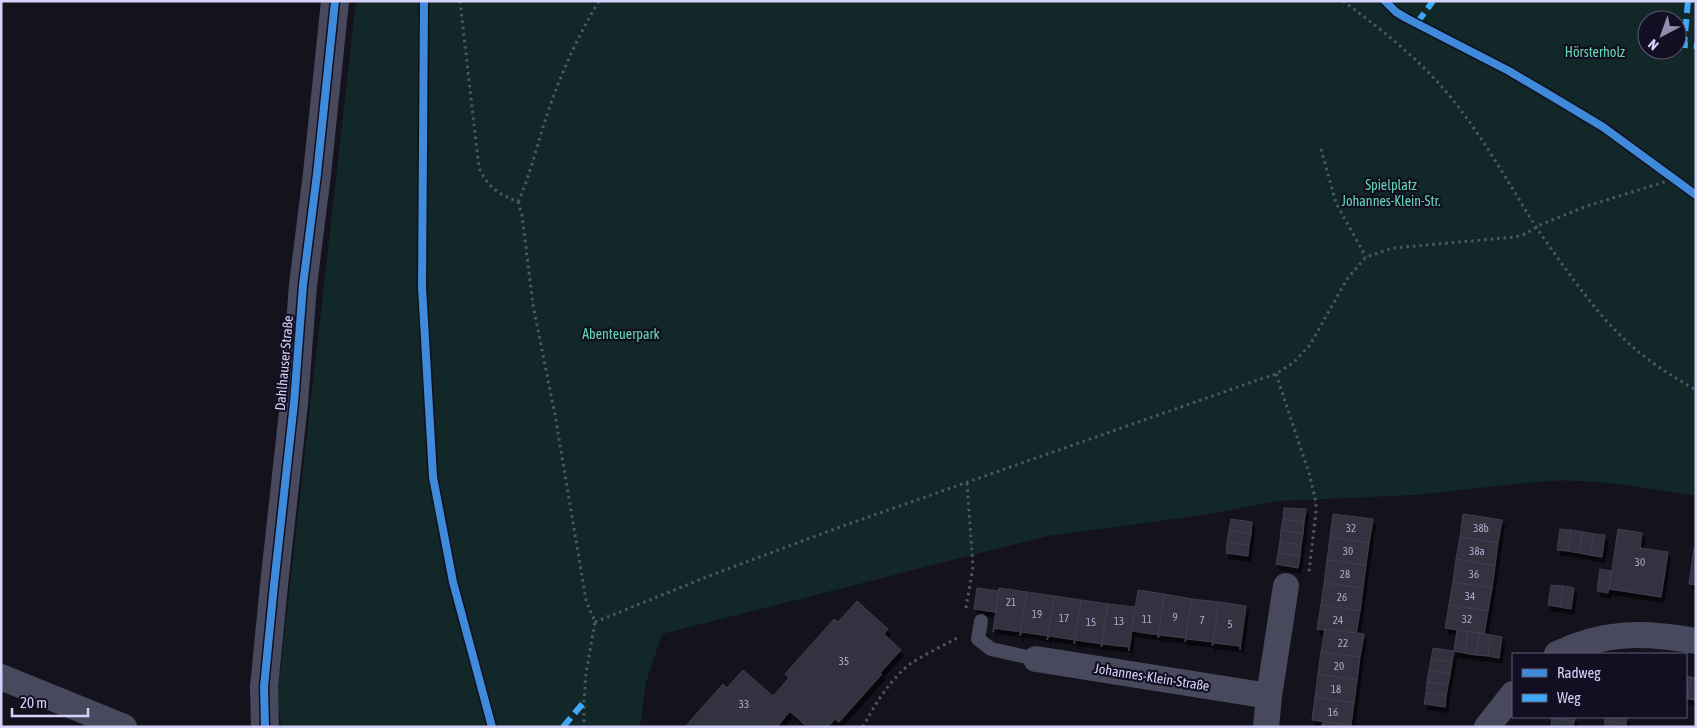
<svg xmlns="http://www.w3.org/2000/svg" width="1697" height="728" font-family="'Asap Condensed',sans-serif">
<style>
.green{fill:#122727;fill-rule:evenodd}
.building{fill:#32313f;stroke:#403e50;filter:url(#shadow)}
.lines{fill:none;stroke-linecap:round;stroke-linejoin:round}
.path{stroke:#4b5964;stroke-width:3;stroke-dasharray:2.5 4;stroke-linecap:butt}
.service{stroke:#49495d;stroke-width:14}
.minor{stroke:#49495d;stroke-width:26}
.tertiary{stroke:#49495d;stroke-width:28}
.quiet{stroke:#3fa9f5;stroke-width:6;stroke-dasharray:12 6;stroke-linecap:butt}
.cycleway-casing{stroke:#110f21;stroke-width:11}
.cycleway{stroke:#408adc;stroke-width:8}
.labels{text-anchor:middle;stroke-width:4.5;stroke-linejoin:round;paint-order:stroke}
.number-label{font-size:11px;fill:#acaacd}
.park-label{font-size:14px;fill:#64d6b4;stroke:#110f21}
.street-label{font-size:14px;fill:#d5d2fc;stroke:#110f21}
</style>
<defs>
<filter id="shadow"><feDropShadow dx="3" dy="5.5" stdDeviation="0" flood-color="#0009"/></filter>
</defs>
<rect width="100%" height="100%" fill="#14131d"/>
<!-- green -->
<path class="green" d="M 356,1 L 1696,1 L 1696,496 C 1646,488 1595,478 1545,481 L 1415,495 L 1278,501 L 1203,515 L 1048,536 L 662,634 L 646,682 L 640,727 L 282,727 L 277,700 ZM 1647,20 L 1677,20 L 1677,50 L 1647,50 Z"/>
<!-- building -->
<g class="building">
<path d="M 1284,508 L 1306,509 L 1304,522 L 1283,519 Z"/>
<path d="M 1333,514 L 1373,519 L 1369,543 L 1330,537 Z"/>
<path d="M 1463,514 L 1502,520 L 1498,543 L 1460,537 Z"/>
<path d="M 1231,519 L 1252,522 L 1251,534 L 1229,530 Z"/>
<path d="M 1283,519 L 1304,522 L 1303,534 L 1281,530 Z"/>
<path d="M 1560,529 L 1571,530 L 1568,551 L 1557,550 Z"/>
<path d="M 1618,529 L 1642,533 L 1640,548 L 1668,552 L 1661,597 L 1609,589 Z"/>
<path d="M 1229,530 L 1251,534 L 1249,545 L 1227,542 Z"/>
<path d="M 1281,530 L 1303,534 L 1301,545 L 1280,542 Z"/>
<path d="M 1571,530 L 1583,532 L 1579,553 L 1568,551 Z"/>
<path d="M 1583,532 L 1594,534 L 1590,555 L 1579,553 Z"/>
<path d="M 1594,534 L 1605,535 L 1602,557 L 1590,555 Z"/>
<path d="M 1330,537 L 1369,543 L 1366,565 L 1327,560 Z"/>
<path d="M 1460,537 L 1498,543 L 1495,566 L 1456,559 Z"/>
<path d="M 1227,542 L 1249,545 L 1248,556 L 1226,553 Z"/>
<path d="M 1280,542 L 1301,545 L 1300,556 L 1278,553 Z"/>
<path d="M 1694,548 L 1696,549 L 1696,585 L 1689,584 Z"/>
<path d="M 1278,553 L 1300,556 L 1298,568 L 1276,564 Z"/>
<path d="M 1456,559 L 1495,566 L 1492,588 L 1453,582 Z"/>
<path d="M 1327,560 L 1366,565 L 1363,588 L 1324,583 Z"/>
<path d="M 1600,569 L 1611,571 L 1608,593 L 1597,591 Z"/>
<path d="M 1453,582 L 1492,588 L 1488,611 L 1449,605 Z"/>
<path d="M 1324,583 L 1363,588 L 1360,611 L 1321,605 Z"/>
<path d="M 1551,585 L 1563,586 L 1560,607 L 1548,605 Z"/>
<path d="M 1563,586 L 1574,588 L 1571,609 L 1560,607 Z"/>
<path d="M 977,588 L 999,591 L 995,612 L 974,609 Z"/>
<path d="M 999,588 L 1027,592 L 1021,632 L 994,628 L 993,632 Z"/>
<path d="M 1138,590 L 1164,594 L 1159,635 L 1132,631 L 1131,634 Z"/>
<path d="M 1027,592 L 1054,596 L 1048,636 L 1022,632 L 1020,636 Z"/>
<path d="M 1164,594 L 1192,599 L 1186,638 L 1160,635 L 1158,638 Z"/>
<path d="M 1054,596 L 1081,600 L 1075,640 L 1049,636 L 1047,640 Z"/>
<path d="M 1192,599 L 1219,602 L 1213,642 L 1187,639 L 1185,642 Z"/>
<path d="M 1081,600 L 1108,604 L 1102,644 L 1076,640 L 1074,644 Z"/>
<path d="M 857,601 L 888,629 L 884,634 L 901,650 L 880,673 L 882,674 L 839,722 L 835,719 L 828,727 L 807,727 L 773,696 L 789,678 L 785,674 L 834,619 L 838,622 Z"/>
<path d="M 1219,602 L 1246,606 L 1240,650 L 1240,646 L 1214,643 L 1212,646 Z"/>
<path d="M 1108,604 L 1135,607 L 1129,651 L 1129,647 L 1103,644 L 1101,647 Z"/>
<path d="M 1321,605 L 1360,611 L 1356,634 L 1317,629 Z"/>
<path d="M 1449,605 L 1488,611 L 1484,634 L 1445,628 Z"/>
<path d="M 1325,629 L 1364,634 L 1360,657 L 1321,652 Z"/>
<path d="M 1457,630 L 1468,632 L 1465,653 L 1454,651 Z"/>
<path d="M 1468,632 L 1480,633 L 1476,655 L 1465,653 Z"/>
<path d="M 1480,633 L 1491,635 L 1488,656 L 1476,655 Z"/>
<path d="M 1491,635 L 1502,637 L 1499,658 L 1488,656 Z"/>
<path d="M 1433,648 L 1454,651 L 1452,662 L 1431,659 Z"/>
<path d="M 1321,652 L 1360,657 L 1357,680 L 1318,674 Z"/>
<path d="M 1431,659 L 1452,662 L 1450,674 L 1429,670 Z"/>
<path d="M 743,670 L 790,711 L 777,727 L 685,727 L 723,684 L 727,688 Z"/>
<path d="M 1429,670 L 1450,674 L 1448,685 L 1427,682 Z"/>
<path d="M 1318,674 L 1357,680 L 1354,703 L 1315,697 Z"/>
<path d="M 1686,676 L 1691,677 L 1688,699 L 1686,698 Z"/>
<path d="M 1691,677 L 1696,678 L 1696,700 L 1688,699 Z"/>
<path d="M 1427,682 L 1448,685 L 1446,696 L 1426,693 Z"/>
<path d="M 1426,693 L 1446,696 L 1445,707 L 1424,704 Z"/>
<path d="M 1315,697 L 1354,703 L 1351,725 L 1312,720 Z"/>
<path d="M 1552,717 L 1575,717 L 1574,722 L 1552,718 Z"/>
<path d="M 1605,717 L 1627,717 L 1626,724 L 1605,721 Z"/>
<path d="M 1552,718 L 1574,722 L 1573,727 L 1551,727 Z"/>
<path d="M 1323,721 L 1351,726 L 1362,727 L 1322,727 Z"/>
<path d="M 1605,721 L 1626,724 L 1626,727 L 1604,727 Z"/>
</g>
<g class="lines">
<!-- path -->
<g class="path">
<path d="M 460,1 L 479,168 C 488,188 499,194 518,202 L 522,215 L 533,305 L 555,415 L 586,600 L 595,622 L 586,673 L 584,702 L 584,727"/>
<path d="M 1343,1 C 1386,33 1428,66 1460,109 C 1488,146 1511,187 1536,227 C 1544,239 1553,251 1562,264 C 1587,298 1613,334 1648,359 C 1663,371 1679,380 1696,390"/>
<path d="M 1321,149 L 1336,203 L 1366,257"/>
<path d="M 518,202 C 530,176 536,148 545,121 C 558,80 576,39 599,1"/>
<path d="M 1276,374 L 1309,473 L 1316,502 L 1316,511 L 1309,572"/>
<path d="M 966,608 L 973,567 L 967,483"/>
<path d="M 595,622 L 714,574 L 840,527 L 1252,382 L 1276,374 L 1294,362 L 1310,345 L 1347,279 L 1366,257 L 1393,248 L 1515,237 L 1525,234 L 1542,224 L 1587,206 L 1674,179"/>
<path d="M 863,727 C 875,704 889,681 910,664 C 925,654 943,646 959,637"/>
</g>
<!-- service -->
<path class="service" d="M 981,621 L 978,639 L 991,649 L 1036,659"/>
<!-- minor -->
<g class="minor">
<path d="M 1557,654 C 1606,631 1643,632 1696,641"/>
<path d="M 1036,659 L 1269,696"/>
<path d="M 1,677 L 124,727"/>
<path d="M 1266,727 L 1269,696 L 1286,586"/>
<path d="M 1487,727 L 1513,694"/>
</g>
<!-- tertiary -->
<path class="tertiary" d="M 265,727 L 264,687 L 274,585 L 294,403 L 303,285 L 317,174 L 335,1"/>
<!-- quiet -->
<g class="quiet">
<path d="M 1688,1 L 1684,45 L 1696,46"/>
<path d="M 1417,23 L 1433,1"/>
<path d="M 563,727 L 584,702"/>
</g>
<!-- cycleway casing -->
<g class="cycleway-casing">
<g id="cycleway">
<path d="M 424,1 L 422,287 L 433,477 L 453,582 L 492,727"/>
<path d="M 1385,1 L 1396,12 L 1406,18 L 1509,71 L 1548,94 L 1603,127 L 1696,195"/>
<path d="M 265,727 L 264,687 L 274,585 L 294,403 L 303,285 L 317,174 L 335,1"/>
</g>
</g>
<!-- cycleway -->
<use href="#cycleway" class="cycleway"/>
</g>
<g class="labels">
<!-- number labels -->
<g class="number-label">
<text x="1351" y="532">32</text>
<text x="1481" y="532">38b</text>
<text x="1348" y="555">30</text>
<text x="1477" y="555">38a</text>
<text x="1640" y="566">30</text>
<text x="1345" y="578">28</text>
<text x="1474" y="578">36</text>
<text x="1470" y="600">34</text>
<text x="1342" y="601">26</text>
<text x="1011" y="606">21</text>
<text x="1037" y="618">19</text>
<text x="1175" y="621">9</text>
<text x="1064" y="622">17</text>
<text x="1147" y="623">11</text>
<text x="1467" y="623">32</text>
<text x="1202" y="624">7</text>
<text x="1338" y="624">24</text>
<text x="1119" y="625">13</text>
<text x="1091" y="626">15</text>
<text x="1230" y="628">5</text>
<text x="1343" y="647">22</text>
<text x="844" y="665">35</text>
<text x="1339" y="670">20</text>
<text x="1336" y="693">18</text>
<text x="744" y="708">33</text>
<text x="1333" y="716">16</text>
</g>
<!-- park labels -->
<g class="park-label">
<text x="1595" y="57">Hörsterholz</text>
<text x="1391" y="190">Spielplatz<tspan x="1391" dy="16">Johannes-Klein-Str.</tspan></text>
<text x="621" y="339">Abenteuerpark</text>
</g>
<!-- street labels -->
<g class="street-label">
<text transform="translate(284 363) rotate(-85)" y="5">Dahlhauser Straße</text>
<text transform="translate(1152 677) rotate(9)" y="5">Johannes-Klein-Straße</text>
</g>
</g>
<!-- border -->
<rect width="1697" height="728" fill="none" stroke="#d5d2fc" stroke-width="5"/>
<!-- legend -->
<rect x="1512" y="653" width="175" height="65" fill="#110f21" stroke="#5f5d79"/>
<rect x="1522" y="669" width="25" height="8" fill="#408adc" stroke="#5f5d79"/>
<text x="1557" y="678" font-size="15" fill="#d5d2fc">Radweg</text>
<rect x="1522" y="694" width="25" height="8" fill="#3fa9f5" stroke="#5f5d79"/>
<text x="1557" y="703" font-size="15" fill="#d5d2fc">Weg</text>
<!-- north arrow -->
<g transform="translate(1662 35) rotate(221)"><circle r="24" fill="#110f21" stroke="#5f5d79"/>
<path d="M0-4L9 19L0 12L-9 19Z" fill="#918fae"/>
<text y="-8" font-size="14" font-weight="bold" text-anchor="middle" fill="#d5d2fc">N</text>
</g>
<!-- scale -->
<path d="M12 708v8h76v-8" fill="none" stroke="#d5d2fc" stroke-width="2.5"/>
<text x="20" y="708" font-size="15" fill="#d5d2fc" stroke="#110f21" stroke-width="4" paint-order="stroke">20 m</text>
</svg>
